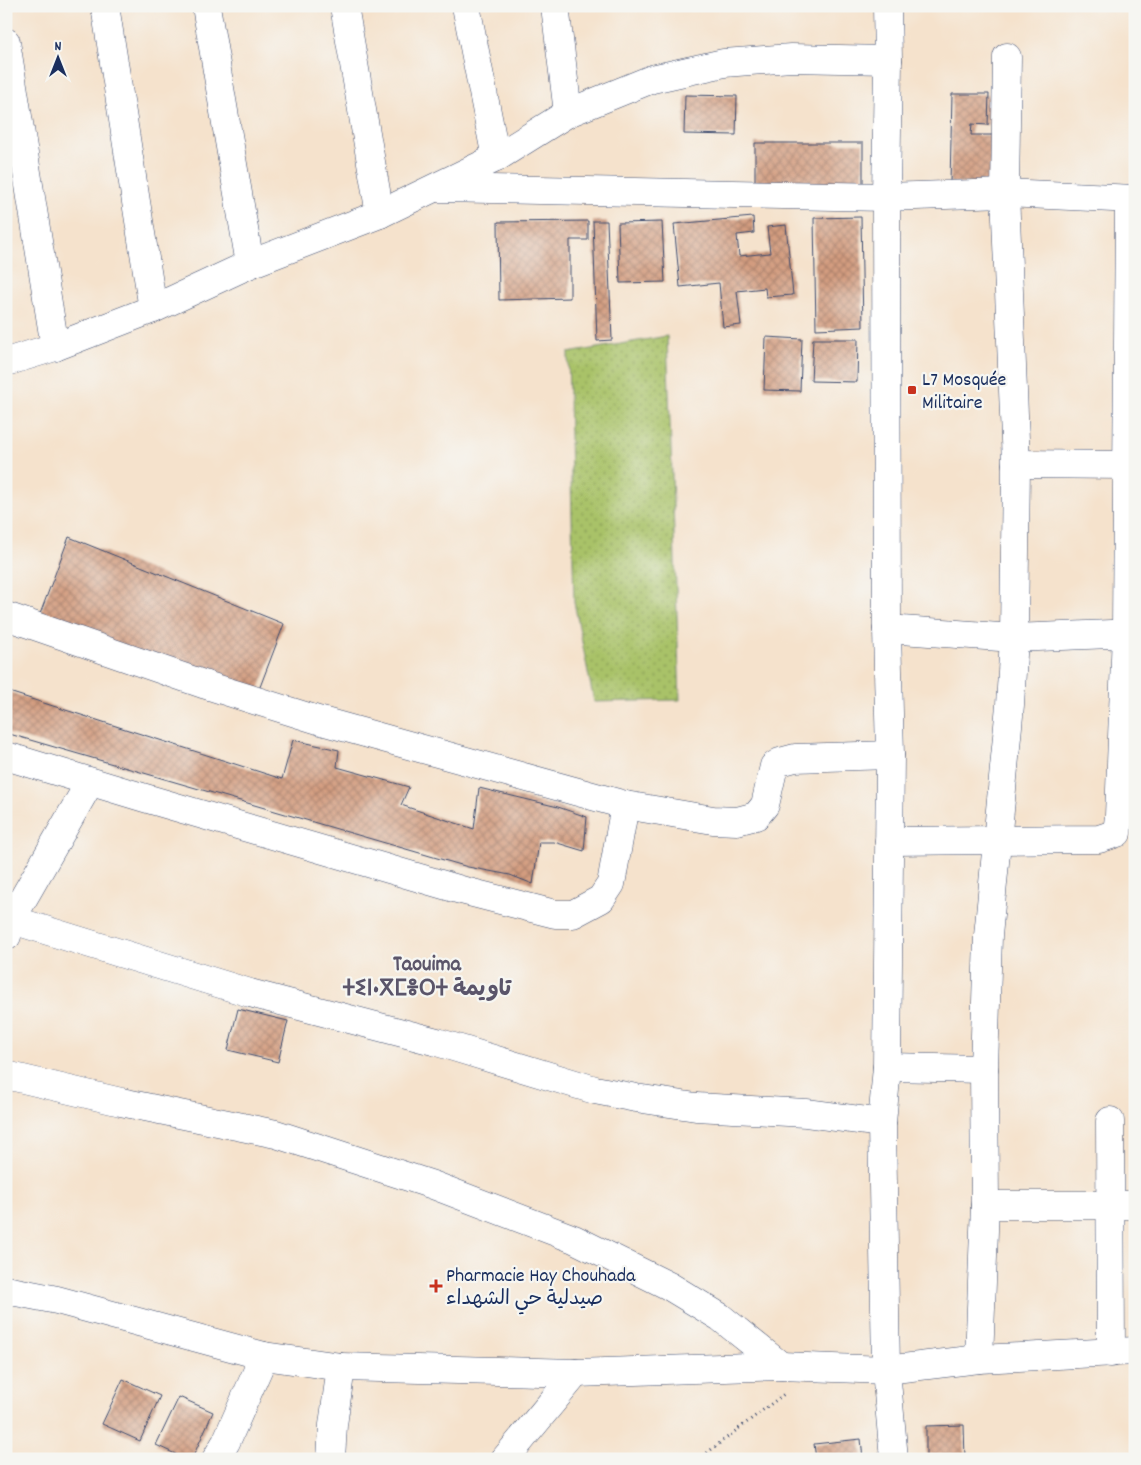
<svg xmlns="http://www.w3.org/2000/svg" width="1141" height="1465" font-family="Dekko,'Playpen Sans Arabic','Noto Sans Tifinagh',sans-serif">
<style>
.grass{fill:url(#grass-dots);stroke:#627863}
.building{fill:url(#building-cross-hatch)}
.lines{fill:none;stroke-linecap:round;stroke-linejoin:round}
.minor-casing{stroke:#3c4a6e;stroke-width:29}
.path{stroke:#3c4a6e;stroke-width:3;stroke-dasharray:1 4;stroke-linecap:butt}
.minor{stroke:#fff;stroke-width:28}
.poi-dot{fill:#c8321e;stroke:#f6f6f2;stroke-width:2}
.labels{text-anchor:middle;stroke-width:4.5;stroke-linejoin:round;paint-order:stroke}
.poi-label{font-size:20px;fill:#1b2f5e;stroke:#f6f6f2;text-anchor:start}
.quarter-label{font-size:22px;font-weight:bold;fill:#5b556a;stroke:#f6f6f2}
</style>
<defs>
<pattern id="grass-dots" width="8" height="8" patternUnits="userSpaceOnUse" patternTransform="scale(1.25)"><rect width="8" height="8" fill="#a9c268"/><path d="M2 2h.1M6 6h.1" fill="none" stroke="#899e59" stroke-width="1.8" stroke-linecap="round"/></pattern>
<pattern id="building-cross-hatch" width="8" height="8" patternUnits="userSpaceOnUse" patternTransform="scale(1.25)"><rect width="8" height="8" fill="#d39c7f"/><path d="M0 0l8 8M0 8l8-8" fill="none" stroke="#aa806b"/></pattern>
</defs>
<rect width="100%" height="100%" fill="#f6f6f2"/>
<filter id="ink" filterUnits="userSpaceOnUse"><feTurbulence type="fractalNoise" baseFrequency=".02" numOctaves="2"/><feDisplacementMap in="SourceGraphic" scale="10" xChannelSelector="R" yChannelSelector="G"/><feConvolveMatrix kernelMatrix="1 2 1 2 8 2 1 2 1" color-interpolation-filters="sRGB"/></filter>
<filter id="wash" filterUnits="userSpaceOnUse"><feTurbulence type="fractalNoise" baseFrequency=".0096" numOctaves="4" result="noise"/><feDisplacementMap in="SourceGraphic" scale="20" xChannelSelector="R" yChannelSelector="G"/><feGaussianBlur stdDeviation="1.12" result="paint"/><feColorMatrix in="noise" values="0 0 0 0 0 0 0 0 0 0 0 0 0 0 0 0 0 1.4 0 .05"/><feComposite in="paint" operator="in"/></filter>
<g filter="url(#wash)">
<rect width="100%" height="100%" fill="#f5e2cc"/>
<!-- grass -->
<path class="grass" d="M 667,336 L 680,700 L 594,702 L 574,602 L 568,353 Z"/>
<g id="blocks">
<!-- building -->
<g class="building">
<path d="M 952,94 L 989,94 L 988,125 L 972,124 L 971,135 L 998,135 L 997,184 L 950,183 Z"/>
<path d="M 685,95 L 737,96 L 736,135 L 684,134 Z"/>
<path d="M 755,143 L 863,143 L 863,190 L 755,191 Z"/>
<path d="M 753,217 L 754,233 L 737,235 L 739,256 L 770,253 L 767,227 L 786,225 L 793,295 L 766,297 L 765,288 L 737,291 L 741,325 L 723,327 L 719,283 L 680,287 L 674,224 Z"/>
<path d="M 861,217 L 863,327 L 816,329 L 814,218 Z"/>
<path d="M 588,221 L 588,240 L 570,240 L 570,298 L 499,300 L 498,222 Z"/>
<path d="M 593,221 L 607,221 L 612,340 L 597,341 Z"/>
<path d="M 662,222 L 665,282 L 620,283 L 618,223 Z"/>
<path d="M 766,337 L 802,339 L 800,391 L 764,390 Z"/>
<path d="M 813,339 L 858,339 L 857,382 L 811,381 Z"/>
<path d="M 69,537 L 284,624 L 255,700 L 40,614 Z"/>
<path d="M 6,691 L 282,779 L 293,740 L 339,750 L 337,767 L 409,787 L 401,805 L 474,829 L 479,788 L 558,807 L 587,817 L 584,851 L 554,842 L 539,842 L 533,884 L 510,875 L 468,867 L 6,733 Z"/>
<path d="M 238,1009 L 288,1021 L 278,1062 L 228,1050 Z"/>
<path d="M 123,1379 L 160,1396 L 140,1441 L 102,1424 Z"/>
<path d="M 179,1397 L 213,1412 L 192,1459 L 186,1459 L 156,1445 Z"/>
<path d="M 964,1425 L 965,1459 L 926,1459 L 926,1426 Z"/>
<path d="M 861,1439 L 863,1459 L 816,1459 L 814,1444 Z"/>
</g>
</g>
</g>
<g filter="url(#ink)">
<use href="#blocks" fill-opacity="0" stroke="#3c4a6e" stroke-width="1"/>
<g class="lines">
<!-- minor casing -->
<g class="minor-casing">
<g id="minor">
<path d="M 105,6 L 153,309"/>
<path d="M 206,6 L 250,264"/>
<path d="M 344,6 L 380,214"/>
<path d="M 466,6 L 496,158"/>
<path d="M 555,6 L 568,113"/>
<path d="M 887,6 L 888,60 L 886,197 L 887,629 L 890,755 L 887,1067 L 882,1123 L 886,1370 L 894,1459"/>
<path d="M 6,42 L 55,347"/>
<path d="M 439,188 L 886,197 L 1005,193 L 1135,199"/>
<path d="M 6,362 L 55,347 L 153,309 L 250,264 L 380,214 L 496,158 L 568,113 L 652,79 L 724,63 L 791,58 L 888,60"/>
<path d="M 1016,464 L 1127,465"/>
<path d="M 6,616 L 206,685 L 318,720 L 625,805 L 713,820 L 737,821 L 756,816 L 765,805 L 774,766 L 780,762 L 795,758 L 890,755"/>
<path d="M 887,629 L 1014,638 L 1135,633"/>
<path d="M 6,756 L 145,798 L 461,890 L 555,914 L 573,914 L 601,899 L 611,884 L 625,805"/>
<path d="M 889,841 L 1099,839 L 1117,833 L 1119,816 L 1126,633 L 1129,199"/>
<path d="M 6,918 L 250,993 L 437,1042 L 595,1090 L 636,1098 L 696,1107 L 806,1113 L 882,1123"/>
<path d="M 7,936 L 11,920 L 90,782"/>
<path d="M 887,1067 L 984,1069"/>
<path d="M 6,1075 L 121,1102 L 276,1134 L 433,1185 L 574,1239 L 669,1286 L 720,1317 L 781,1366"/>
<path d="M 1110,1121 L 1111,1353"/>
<path d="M 985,1205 L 1135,1205"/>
<path d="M 6,1290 L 57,1300 L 264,1356 L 341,1367 L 576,1373 L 781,1366 L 886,1370 L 979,1359 L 1135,1351"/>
<path d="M 979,1359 L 985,1205 L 984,1069 L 988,936 L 1010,705 L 1014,638 L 1016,464 L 1005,193 L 1007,57"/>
<path d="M 216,1459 L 226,1442 L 264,1356"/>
<path d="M 331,1459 L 333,1425 L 341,1367"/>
<path d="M 505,1459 L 576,1373"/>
</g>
</g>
<!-- path -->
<path class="path" d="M 699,1459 L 784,1394"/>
<!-- minor -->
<use href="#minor" class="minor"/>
</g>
</g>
<!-- markers -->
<g class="poi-dot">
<rect x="907" y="385" width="10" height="10" rx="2.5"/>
<path d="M433.5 1278.5h5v5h5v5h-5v5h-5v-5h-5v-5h5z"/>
</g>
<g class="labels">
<!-- poi labels -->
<g class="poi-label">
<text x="922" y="385">L7 Mosquée<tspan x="922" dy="23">Militaire</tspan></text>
<text x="446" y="1281">Pharmacie Hay Chouhada<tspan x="446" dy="23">صيدلية حي الشهداء</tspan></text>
</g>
<!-- quarter labels -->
<g class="quarter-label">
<text x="427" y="970">Taouima<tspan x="427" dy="25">ⵜⵉⵏ•ⴳⵎⴻⵔⵜ تاويمة</tspan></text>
</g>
</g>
<!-- margin -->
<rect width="1141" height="1465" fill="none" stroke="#f6f6f2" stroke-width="25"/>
<!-- north arrow -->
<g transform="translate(58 58)" stroke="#f6f6f2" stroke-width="4" paint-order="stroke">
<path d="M0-4L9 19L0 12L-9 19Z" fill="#1b2f5e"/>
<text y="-8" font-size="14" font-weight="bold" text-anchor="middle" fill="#1b2f5e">N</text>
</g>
</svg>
